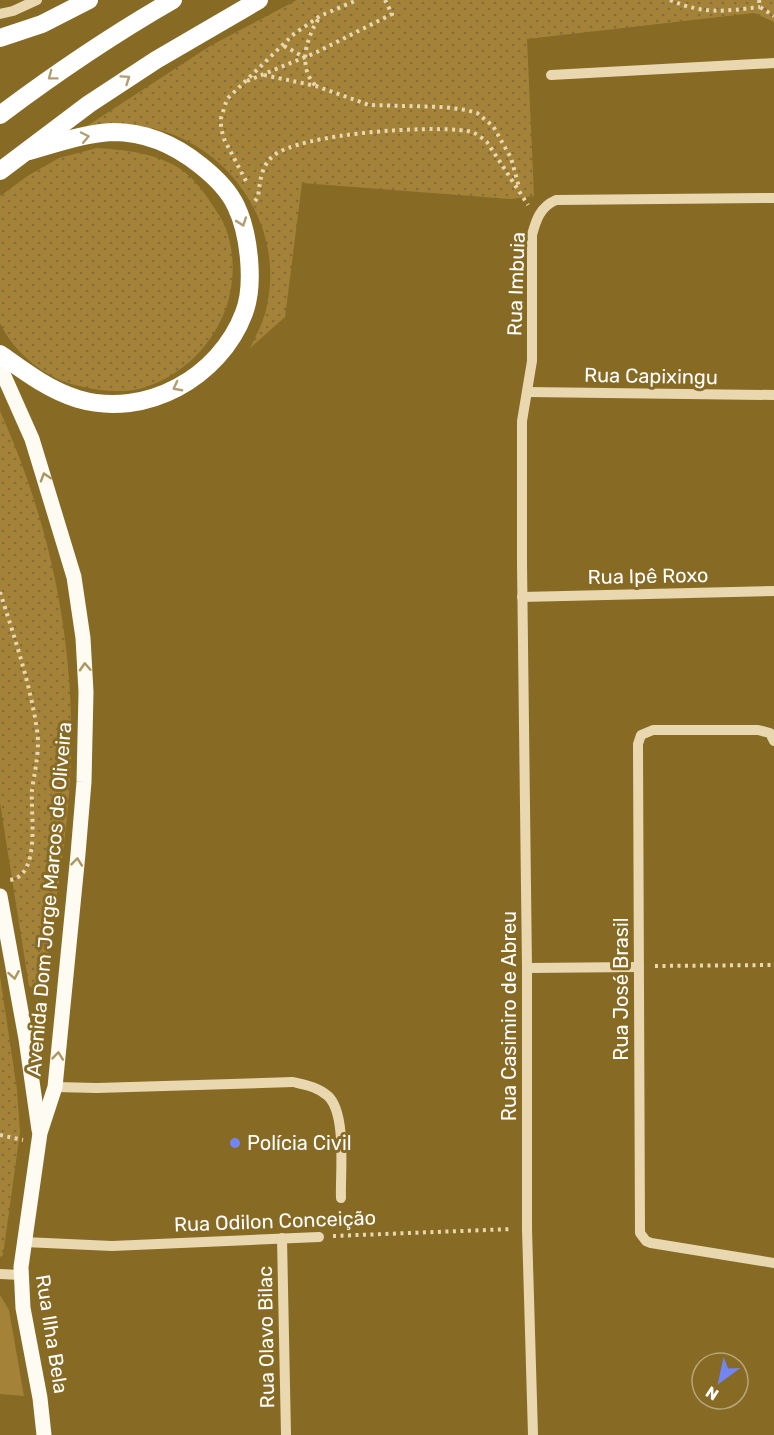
<svg xmlns="http://www.w3.org/2000/svg" width="774" height="1435" font-family="Rubik,sans-serif">
<style>
.grass{fill:url(#grass-dots)}
.green{fill:#a48338}
.lines{fill:none;stroke-linecap:round;stroke-linejoin:round}
.path{stroke:#e9d7af;stroke-width:4;stroke-dasharray:3 4.5;stroke-linecap:butt}
.minor{stroke:#e9d7af;stroke-width:10}
.major{stroke:#fefbf2;stroke-width:15}
.highway{stroke:#fff;stroke-width:18}
.oneway{stroke:#b19e71}
.oneway2{stroke:#ab9662}
.poi-dot{fill:#7285f4;stroke:#876a24;stroke-width:2}
.labels{text-anchor:middle;stroke-width:6;stroke-linejoin:round;paint-order:stroke}
.street-label{font-size:20px;fill:#fff;stroke:#876a24}
.poi-label{font-size:20px;fill:#fff;stroke:#876a24;text-anchor:start}
</style>
<defs>
<pattern id="grass-dots" width="8" height="8" patternUnits="userSpaceOnUse" patternTransform="scale(1.5)"><rect width="8" height="8" fill="#a48338"/><path d="M2 2h.1M6 6h.1" fill="none" stroke="#816d40" stroke-width="1.8" stroke-linecap="round"/></pattern>
</defs>
<rect width="100%" height="100%" fill="#876a24"/>
<!-- grass -->
<g class="grass">
<path d="M 297,0 L 774,0 L 774,22 L 754,13 L 527,39 L 534,196 L 511,199 L 302,183 L 285,317 L 250,348 C 257,334 264,321 267,305 C 283,232 238,158 169,133 C 143,124 114,126 87,126 L 210,46 Z"/>
<path d="M 97,148 C 124,150 148,152 172,164 C 189,172 204,191 213,206 C 217,212 222,219 225,226 C 250,292 212,365 146,387 C 125,394 100,391 79,386 C 46,379 14,353 0,323 L 0,196 L 29,175 L 59,158 Z"/>
<path d="M 0,411 C 49,520 74,636 71,756 C 69,833 54,911 43,987 L 41,992 L 38,992 L 29,986 L 0,803 Z"/>
<path d="M 0,976 L 17,1090 L 20,1132 L 4,1248 L 3,1255 L 0,1257 Z"/>
</g>
<!-- green -->
<path class="green" d="M 0,1295 L 9,1310 L 24,1396 L 0,1394 Z"/>
<g class="lines">
<!-- path -->
<g class="path">
<path d="M 670,0 C 705,15 724,11 760,7"/>
<path d="M 759,0 L 760,7 L 774,16"/>
<path d="M 284,46 L 304,57"/>
<path d="M 264,75 L 316,86 L 369,105 L 444,107 L 466,110 L 477,113 L 493,126 L 511,158 L 519,187"/>
<path d="M 247,81 L 315,53 L 392,14 L 385,0"/>
<path d="M 315,85 C 297,66 307,37 319,18"/>
<path d="M 246,181 L 224,139 L 221,128 L 221,118 L 227,99 L 294,34 L 320,16 L 357,0"/>
<path d="M 255,201 L 258,197 C 260,182 261,166 273,156 C 301,133 431,125 467,131 C 475,132 481,137 487,142 L 528,205"/>
<path d="M 0,592 C 14,636 30,683 37,730 C 40,750 35,769 32,790 C 30,812 42,877 9,880"/>
<path d="M 655,966 L 774,965"/>
<path d="M 0,1135 L 23,1140"/>
<path d="M 333,1236 L 512,1229"/>
</g>
<!-- minor -->
<g class="minor">
<path d="M 0,14 L 13,11 L 37,0"/>
<path d="M 551,75 L 774,63"/>
<path d="M 527,392 L 774,395"/>
<path d="M 522,597 L 774,591"/>
<path d="M 774,741 L 770,733 L 758,730 L 653,730 L 641,735 L 638,744 L 640,1233 L 646,1241 L 651,1243 L 774,1263"/>
<path d="M 527,968 L 639,967"/>
<path d="M 55,1087 L 97,1088 L 293,1082 C 306,1085 318,1087 328,1096 C 347,1114 340,1173 341,1198"/>
<path d="M 282,1238 L 286,1435"/>
<path d="M 24,1242 L 112,1246 L 319,1237"/>
<path d="M 0,1274 L 21,1275"/>
<path d="M 533,1435 L 527,1229 L 527,968 L 522,563 L 522,421 L 532,361 L 532,235 C 536,220 540,207 556,200 L 774,198"/>
</g>
<!-- major -->
<g class="major">
<path d="M 0,367 L 32,439 L 74,577 L 83,638 L 86,692 L 84,782 L 78,854 L 55,1087 L 40,1133 L 21,1267 L 23,1308 L 40,1398 L 44,1435"/>
<path d="M 0,896 L 26,1039 L 39,1130"/>
</g>
<!-- highway -->
<g class="highway">
<path d="M 0,38 L 42,24 L 89,0"/>
<path d="M 0,115 C 56,73 112,35 173,0"/>
<path d="M 0,171 L 89,104 L 156,60 L 259,0"/>
<path d="M 0,354 C 25,372 49,390 78,399 C 146,419 220,377 244,313 C 255,284 249,233 236,206 C 229,191 214,176 200,165 C 175,145 146,132 113,132 C 85,133 55,144 29,151"/>
</g>
</g>
<!-- one-way arrows -->
<defs><path id="oneway-chevron" d="M-2-3.5L2.5 0L-2 3.5" fill="none" stroke-width="1.6" stroke-linecap="round" stroke-linejoin="round" transform="scale(1.5)"/></defs>
<g class="oneway">
<use href="#oneway-chevron" transform="translate(52 76) rotate(143)"/>
<use href="#oneway-chevron" transform="translate(126 79) rotate(-34)"/>
<use href="#oneway-chevron" transform="translate(85 137) rotate(-12)"/>
<use href="#oneway-chevron" transform="translate(242 222) rotate(71)"/>
<use href="#oneway-chevron" transform="translate(177 387) rotate(152)"/>
</g>
<g class="oneway2">
<use href="#oneway-chevron" transform="translate(45 477) rotate(-107)"/>
<use href="#oneway-chevron" transform="translate(85 667) rotate(-93)"/>
<use href="#oneway-chevron" transform="translate(77 862) rotate(-84)"/>
<use href="#oneway-chevron" transform="translate(14 975) rotate(80)"/>
<use href="#oneway-chevron" transform="translate(58 1056) rotate(-84)"/>
</g>
<!-- markers -->
<circle class="poi-dot" cx="235" cy="1143" r="6"/>
<g class="labels">
<!-- street labels -->
<g class="street-label">
<text transform="translate(516 284) rotate(-88)" y="7">Rua Imbuia</text>
<text transform="translate(651 376) rotate(1)" y="7">Rua Capixingu</text>
<text transform="translate(648 576) rotate(-1)" y="7">Rua Ipê Roxo</text>
<text transform="translate(49 899) rotate(-85)" y="7">Avenida Dom Jorge Marcos de Oliveira</text>
<text transform="translate(621 989) rotate(-90)" y="7">Rua José Brasil</text>
<text transform="translate(509 1016) rotate(-90)" y="7">Rua Casimiro de Abreu</text>
<text transform="translate(275 1221) rotate(-2)" y="7">Rua Odilon Conceição</text>
<text transform="translate(52 1334) rotate(81)" y="7">Rua Ilha Bela</text>
<text transform="translate(266 1337) rotate(-91)" y="7">Rua Olavo Bilac</text>
</g>
<!-- poi labels -->
<g class="poi-label">
<text x="247" y="1150">Polícia Civil</text>
</g>
</g>
<!-- north arrow -->
<g transform="translate(720 1381) rotate(213)"><circle r="28" fill="#876a24" stroke="#b7a67c" stroke-width="1.5"/>
<path d="M0-4.5L10 22L0 15L-10 22Z" fill="#7285f4"/>
<text y="-9" font-size="16" font-weight="bold" text-anchor="middle" fill="#ffffff">N</text>
</g>
</svg>
